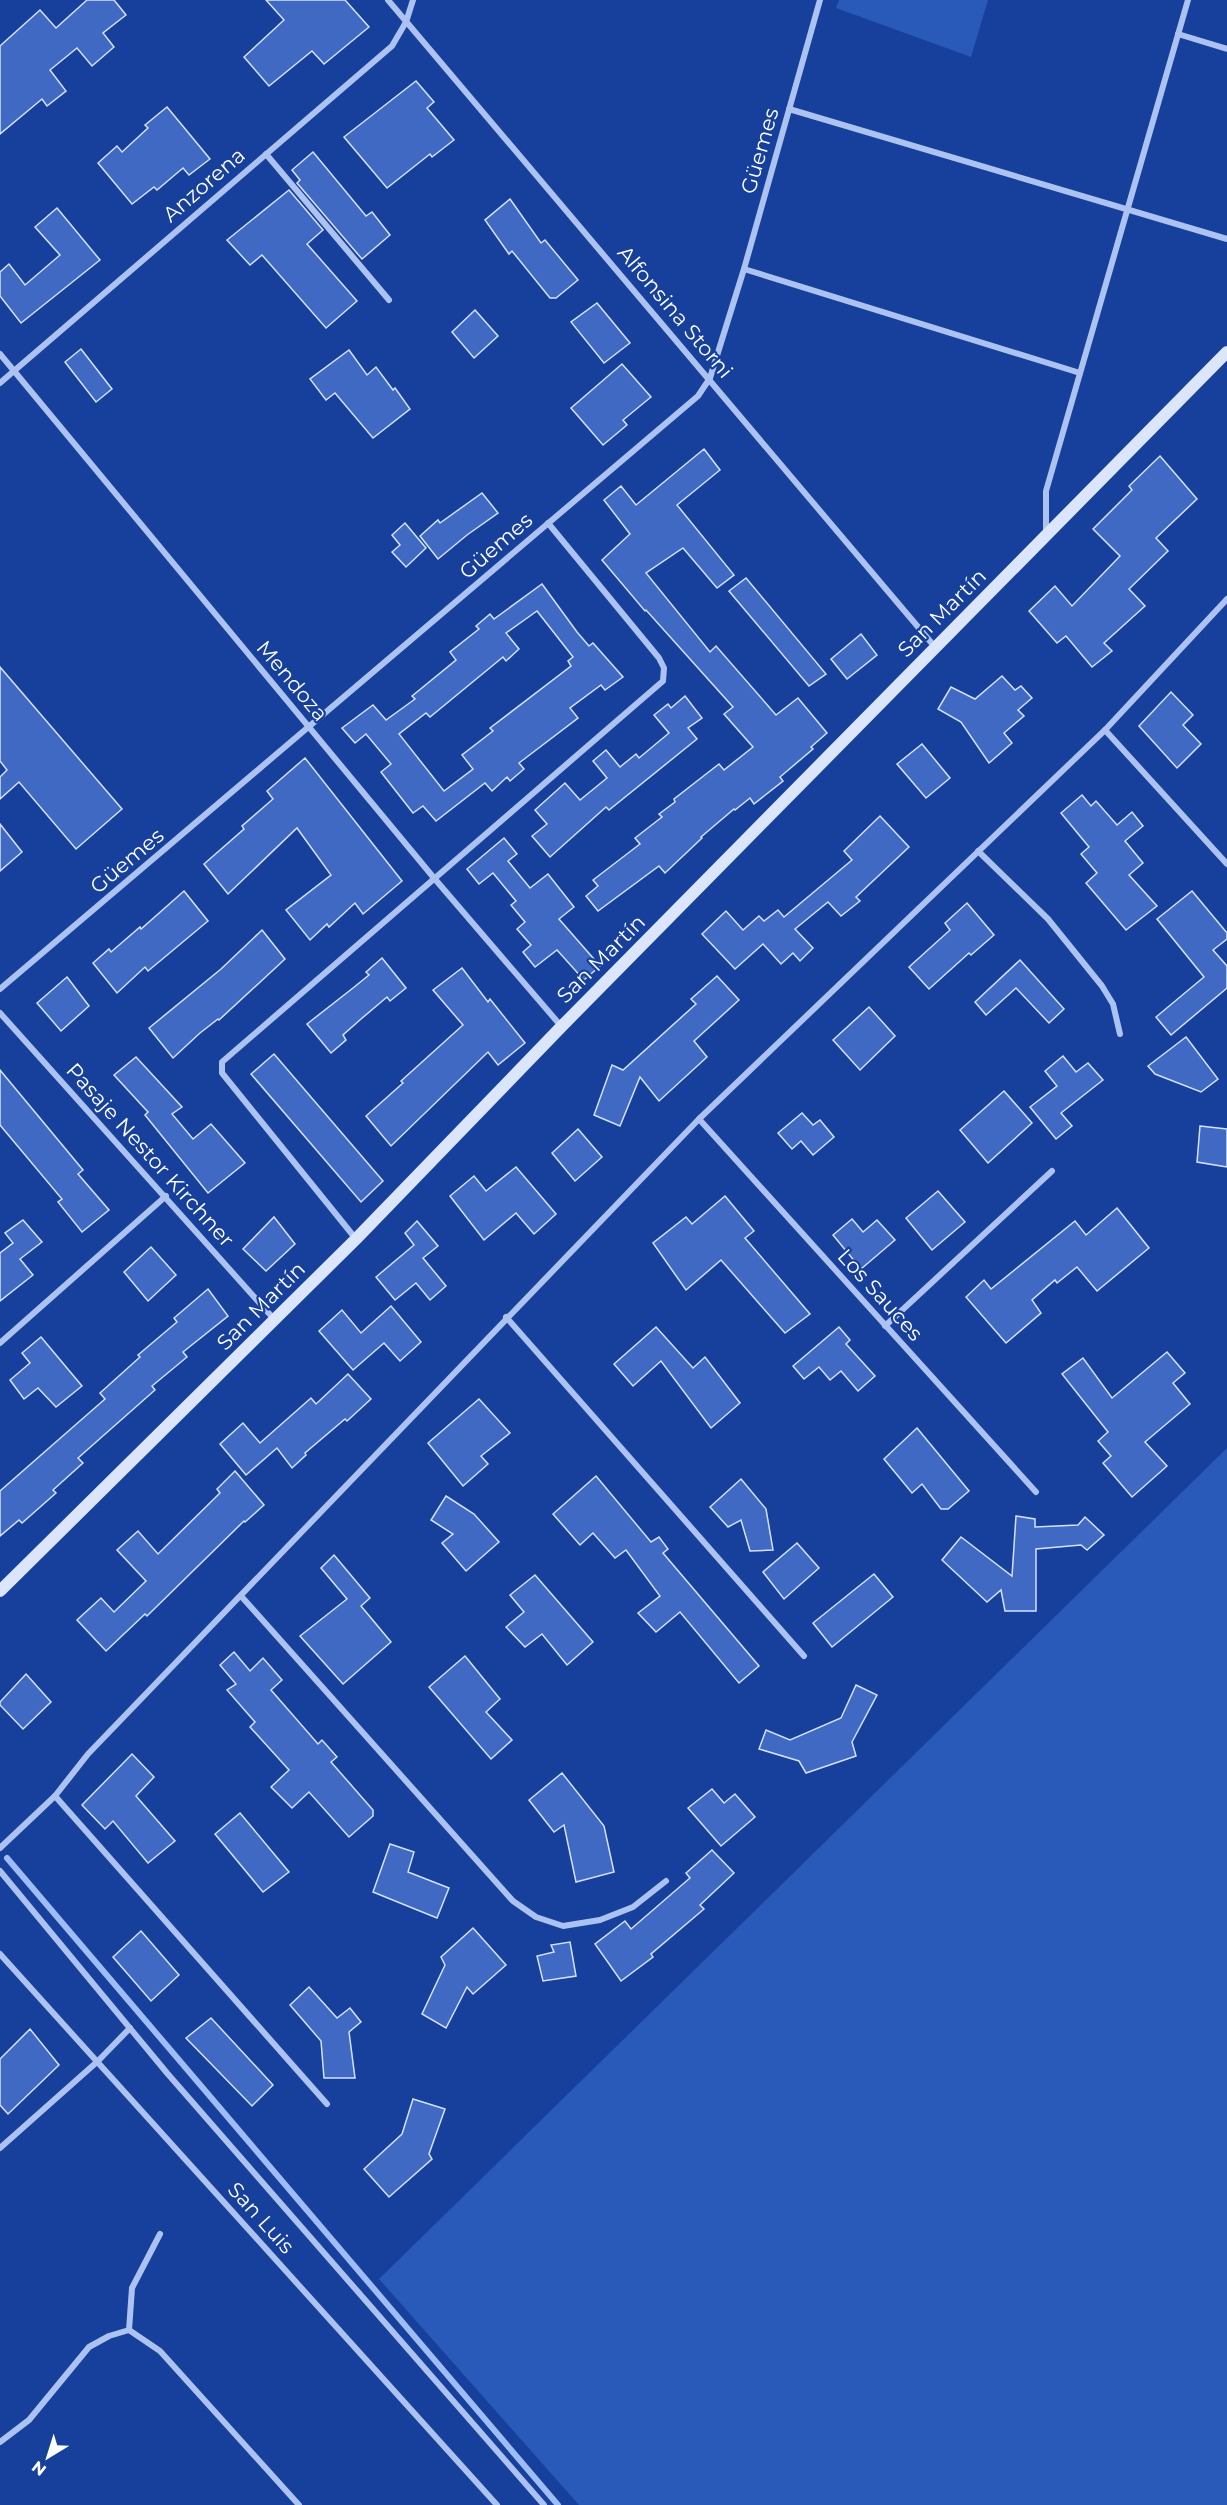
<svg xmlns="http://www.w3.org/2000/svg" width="1227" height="2505" font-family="Montserrat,sans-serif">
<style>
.green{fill:#2959b9}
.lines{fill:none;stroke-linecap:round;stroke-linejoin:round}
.stream{stroke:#9ebcf5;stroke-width:6}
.building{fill:#3f69c2;stroke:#d4e1fd;stroke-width:1.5;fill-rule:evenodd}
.street{stroke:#acc3f2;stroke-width:6}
.secondary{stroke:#dbe5fc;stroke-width:12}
.labels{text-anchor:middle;stroke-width:4.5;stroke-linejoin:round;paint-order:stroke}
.street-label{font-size:21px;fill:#fff;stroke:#16409b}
</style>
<rect width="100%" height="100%" fill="#16409b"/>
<!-- green -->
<g class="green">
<path d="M 839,0 L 988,0 L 971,57 L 836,8 Z"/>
<path d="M 1227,1448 L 1227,2505 L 579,2505 L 379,2279 Z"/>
</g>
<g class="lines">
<!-- stream -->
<path class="stream" d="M 7,1858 L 558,2505"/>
</g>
<!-- building -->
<g class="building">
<path d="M 87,0 L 114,0 L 126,15 L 103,33 L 114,47 L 92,66 L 77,48 L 50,70 L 66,91 L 47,106 L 42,99 L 0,134 L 0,46 L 40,10 L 56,28 Z"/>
<path d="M 266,0 L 345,0 L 369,27 L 324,64 L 312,51 L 269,86 L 244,57 L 284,20 Z"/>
<path d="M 416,81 L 434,102 L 427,108 L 454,140 L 432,157 L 430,154 L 387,188 L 344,137 Z"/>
<path d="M 167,107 L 210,159 L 189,175 L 183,168 L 157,190 L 154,187 L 132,204 L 98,163 L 117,146 L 122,152 L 148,128 L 145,125 Z"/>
<path d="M 313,152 L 366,216 L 372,212 L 390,235 L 362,259 L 297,183 L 300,180 L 292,170 Z"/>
<path d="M 289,190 L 323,230 L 307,244 L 357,301 L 326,328 L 262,255 L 250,265 L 227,240 Z"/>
<path d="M 510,199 L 541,243 L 545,240 L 578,280 L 556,298 L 550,298 L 512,251 L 509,254 L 485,220 Z"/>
<path d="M 57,208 L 100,260 L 21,323 L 0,296 L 0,272 L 9,264 L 25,285 L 60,255 L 35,227 Z"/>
<path d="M 597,303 L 630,343 L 604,363 L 571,322 Z"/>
<path d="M 475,310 L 498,336 L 474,358 L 452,332 Z"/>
<path d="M 81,349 L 112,389 L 96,402 L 65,362 Z"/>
<path d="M 349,350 L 367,375 L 376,367 L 393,390 L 395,388 L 410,409 L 373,438 L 335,393 L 326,400 L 310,379 Z"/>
<path d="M 622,364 L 651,397 L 623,420 L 627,425 L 603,445 L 571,408 Z"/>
<path d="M 704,449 L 720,470 L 677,505 L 734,575 L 717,588 L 683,548 L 646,573 L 710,652 L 716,646 L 776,715 L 798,698 L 827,733 L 811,747 L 813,749 L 780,777 L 783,781 L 754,804 L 750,798 L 735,810 L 734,809 L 701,837 L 702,838 L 665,873 L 659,866 L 598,911 L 586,896 L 598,886 L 593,880 L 640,844 L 635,838 L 662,817 L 659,814 L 675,802 L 674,799 L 719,764 L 724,770 L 753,747 L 724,714 L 733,707 L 646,610 L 645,611 L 602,560 L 630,534 L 604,500 L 621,486 L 636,505 Z"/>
<path d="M 1160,456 L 1197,499 L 1156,538 L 1168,551 L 1129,589 L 1145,606 L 1104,643 L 1112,651 L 1092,667 L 1066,636 L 1057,643 L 1029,611 L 1055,586 L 1072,606 L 1120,556 L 1093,529 L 1132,490 L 1129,486 Z"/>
<path d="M 482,493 L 498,513 L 467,535 L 438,559 L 420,536 L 438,520 L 440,523 Z"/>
<path d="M 405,523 L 426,548 L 406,567 L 392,552 L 400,545 L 392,535 Z"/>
<path d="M 746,578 L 826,674 L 809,686 L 729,591 Z"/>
<path d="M 542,584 L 577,632 L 589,646 L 593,643 L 623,677 L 605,690 L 601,685 L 570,708 L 578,718 L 519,763 L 524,769 L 510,781 L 507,777 L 492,791 L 485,783 L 436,821 L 423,806 L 413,813 L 381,772 L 391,764 L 366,734 L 355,743 L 342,728 L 373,705 L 386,720 L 415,699 L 412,696 L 456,660 L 450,652 L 479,629 L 476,626 L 490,614 L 494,619 ZM 537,611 L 573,657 L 568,661 L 571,666 L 490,728 L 493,731 L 462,755 L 473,769 L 444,791 L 399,734 L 426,713 L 430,717 L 503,657 L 506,661 L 519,649 L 506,633 Z"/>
<path d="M 861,634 L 877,655 L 847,679 L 831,659 Z"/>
<path d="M 0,667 L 122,809 L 76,849 L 19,782 L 0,799 L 0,777 L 7,770 L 0,761 Z"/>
<path d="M 1002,676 L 1015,690 L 1021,686 L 1032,698 L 1018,710 L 1024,716 L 1004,733 L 1012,743 L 989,763 L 961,722 L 938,709 L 951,687 L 975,699 Z"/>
<path d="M 1171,692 L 1193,715 L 1183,725 L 1201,744 L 1177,768 L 1139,726 Z"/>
<path d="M 685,696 L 702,718 L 688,728 L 697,739 L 609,810 L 606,807 L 550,857 L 532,836 L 547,824 L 535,810 L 565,783 L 580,800 L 607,778 L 593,761 L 606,750 L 620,767 L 636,754 L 639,758 L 669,733 L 654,715 L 668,704 L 671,708 Z"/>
<path d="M 922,744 L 950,778 L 926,798 L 897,764 Z"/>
<path d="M 305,758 L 402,881 L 363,914 L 355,903 L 329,927 L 327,924 L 310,940 L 286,910 L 331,875 L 297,828 L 228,894 L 204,864 L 244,829 L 242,826 L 273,799 L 267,791 Z"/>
<path d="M 1082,795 L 1091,806 L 1096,801 L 1117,825 L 1132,812 L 1143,826 L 1125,841 L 1143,863 L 1129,875 L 1157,906 L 1126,930 L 1086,883 L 1097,873 L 1081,854 L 1089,847 L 1061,813 Z"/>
<path d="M 880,816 L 909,847 L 856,897 L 860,901 L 841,916 L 828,902 L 795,929 L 813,948 L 800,961 L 793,953 L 781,964 L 763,944 L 735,969 L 702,934 L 726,911 L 743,930 L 759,916 L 764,921 L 778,910 L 784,917 L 852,860 L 844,851 Z"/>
<path d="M 0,824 L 22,852 L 0,871 Z"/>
<path d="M 504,838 L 517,854 L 508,861 L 530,888 L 548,874 L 574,907 L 559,919 L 600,966 L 584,980 L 557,950 L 535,967 L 523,952 L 531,945 L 517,929 L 525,922 L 511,905 L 516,901 L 493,873 L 479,884 L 467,869 Z"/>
<path d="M 184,891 L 208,921 L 148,971 L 145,967 L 117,993 L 93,963 L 109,949 L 111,952 L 140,927 L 141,929 Z"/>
<path d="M 1192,891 L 1227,933 L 1227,939 L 1213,950 L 1227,966 L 1227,988 L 1171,1035 L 1156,1017 L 1204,977 L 1157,919 Z"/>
<path d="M 967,903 L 994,935 L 971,955 L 969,953 L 929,989 L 909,967 L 950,930 L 945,923 Z"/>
<path d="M 262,930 L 285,959 L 219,1020 L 218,1019 L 200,1033 L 173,1058 L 149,1028 L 221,969 Z"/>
<path d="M 382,958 L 406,988 L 390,1001 L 387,997 L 361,1019 L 343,1035 L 346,1040 L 331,1053 L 307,1024 L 353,988 L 369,975 L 366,972 Z"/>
<path d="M 1020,960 L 1064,1009 L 1049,1023 L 1016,988 L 986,1015 L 975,1002 Z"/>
<path d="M 462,968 L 488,1002 L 490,999 L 525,1043 L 498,1065 L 488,1052 L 391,1146 L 366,1116 L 403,1083 L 401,1081 L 463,1025 L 433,990 Z"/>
<path d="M 717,976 L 739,1000 L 694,1041 L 707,1057 L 659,1101 L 640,1077 L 620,1126 L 594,1115 L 612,1065 L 623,1070 L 696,1004 L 691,999 Z"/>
<path d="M 67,977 L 89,1006 L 61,1031 L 37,1003 Z"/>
<path d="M 869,1007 L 895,1036 L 860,1070 L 833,1040 Z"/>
<path d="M 1186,1037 L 1218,1079 L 1201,1092 L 1155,1074 L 1148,1066 Z"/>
<path d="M 274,1054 L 383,1181 L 361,1202 L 251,1074 Z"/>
<path d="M 1063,1056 L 1076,1072 L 1088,1063 L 1103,1080 L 1061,1113 L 1072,1126 L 1056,1139 L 1030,1107 L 1057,1086 L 1045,1071 Z"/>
<path d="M 136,1057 L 182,1107 L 172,1114 L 193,1139 L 211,1124 L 245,1163 L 208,1193 L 145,1115 L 148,1112 L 114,1075 Z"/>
<path d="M 0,1070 L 83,1170 L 78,1174 L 109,1210 L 82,1232 L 58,1202 L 62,1199 L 0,1125 Z"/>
<path d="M 1004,1091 L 1032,1123 L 988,1163 L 960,1130 Z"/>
<path d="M 802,1113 L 813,1125 L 820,1120 L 834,1137 L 813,1155 L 801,1141 L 792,1149 L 778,1133 Z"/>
<path d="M 1200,1126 L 1227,1129 L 1227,1167 L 1197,1162 Z"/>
<path d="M 578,1129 L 602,1157 L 575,1181 L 552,1153 Z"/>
<path d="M 516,1167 L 556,1214 L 534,1234 L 516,1213 L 484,1240 L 450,1196 L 474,1176 L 486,1191 Z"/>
<path d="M 938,1191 L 965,1222 L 932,1250 L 906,1218 Z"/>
<path d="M 725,1196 L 754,1231 L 745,1238 L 810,1314 L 785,1333 L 721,1260 L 686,1290 L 653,1243 L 686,1217 L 692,1224 Z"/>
<path d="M 1117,1208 L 1149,1248 L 1097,1291 L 1077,1267 L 1057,1283 L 1055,1280 L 1032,1300 L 1041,1313 L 1006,1343 L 966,1297 L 984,1280 L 991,1289 L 1075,1221 L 1086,1235 Z"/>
<path d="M 274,1217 L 295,1244 L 266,1271 L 243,1249 Z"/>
<path d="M 852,1219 L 863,1232 L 877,1220 L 895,1240 L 861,1269 L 833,1235 Z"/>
<path d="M 23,1220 L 42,1242 L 20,1259 L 33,1275 L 0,1301 L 0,1253 L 13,1243 L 5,1233 Z"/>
<path d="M 417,1221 L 438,1246 L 423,1258 L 446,1286 L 430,1300 L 416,1283 L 395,1300 L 376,1277 L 414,1245 L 405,1233 Z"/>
<path d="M 151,1247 L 176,1275 L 148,1301 L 124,1272 Z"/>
<path d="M 208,1289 L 228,1316 L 183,1352 L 187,1357 L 152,1386 L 155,1390 L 78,1458 L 83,1463 L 53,1490 L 56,1493 L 22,1523 L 19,1520 L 0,1536 L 0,1491 L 105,1399 L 100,1393 L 140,1357 L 138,1355 L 177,1322 L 174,1318 Z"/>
<path d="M 391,1306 L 421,1342 L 400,1361 L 384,1343 L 353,1370 L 319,1331 L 342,1310 L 361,1333 Z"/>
<path d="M 656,1327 L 693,1368 L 705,1357 L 740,1403 L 711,1428 L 661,1361 L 633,1386 L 614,1364 Z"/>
<path d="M 839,1327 L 850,1340 L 846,1344 L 875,1376 L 858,1391 L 841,1371 L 830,1380 L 819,1367 L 804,1379 L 793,1366 Z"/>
<path d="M 41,1337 L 82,1386 L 56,1407 L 38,1388 L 24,1399 L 10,1380 L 30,1363 L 22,1353 Z"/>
<path d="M 1167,1352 L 1185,1373 L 1173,1383 L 1190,1404 L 1145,1442 L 1167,1466 L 1132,1497 L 1103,1463 L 1111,1456 L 1098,1441 L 1108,1432 L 1062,1374 L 1083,1358 L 1112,1398 Z"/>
<path d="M 348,1374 L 371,1399 L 347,1421 L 345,1419 L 305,1453 L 306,1455 L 292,1468 L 277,1448 L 246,1475 L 220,1444 L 243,1423 L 260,1443 L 311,1398 L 316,1404 Z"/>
<path d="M 479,1399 L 510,1433 L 481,1456 L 488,1464 L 463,1486 L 428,1443 Z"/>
<path d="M 917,1428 L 969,1491 L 948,1509 L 941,1509 L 922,1484 L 912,1493 L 884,1459 Z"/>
<path d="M 235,1471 L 264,1505 L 245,1522 L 244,1521 L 147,1616 L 145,1614 L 106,1651 L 77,1620 L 101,1598 L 114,1612 L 146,1581 L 117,1550 L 138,1531 L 158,1554 L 220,1493 L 217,1489 Z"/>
<path d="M 596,1476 L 651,1542 L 659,1537 L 668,1549 L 663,1553 L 759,1666 L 739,1683 L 680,1612 L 656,1632 L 638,1613 L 660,1596 L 626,1550 L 615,1558 L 593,1533 L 580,1545 L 553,1514 Z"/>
<path d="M 741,1479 L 766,1509 L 773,1550 L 750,1551 L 741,1520 L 728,1527 L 710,1507 Z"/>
<path d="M 446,1496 L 474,1514 L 499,1542 L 466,1571 L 442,1543 L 453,1534 L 431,1520 Z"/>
<path d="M 1016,1516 L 1035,1519 L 1035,1527 L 1078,1525 L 1085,1517 L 1104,1535 L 1087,1550 L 1081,1545 L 1036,1549 L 1036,1611 L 1005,1611 L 1001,1590 L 987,1602 L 942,1560 L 961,1537 L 1012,1576 Z"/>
<path d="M 797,1543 L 819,1568 L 784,1599 L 763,1572 Z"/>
<path d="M 334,1555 L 370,1598 L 361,1606 L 391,1642 L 343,1684 L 300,1636 L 347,1599 L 321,1568 Z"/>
<path d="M 874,1574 L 893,1597 L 832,1647 L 813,1623 Z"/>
<path d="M 535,1575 L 593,1642 L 567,1665 L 542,1634 L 525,1647 L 506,1627 L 524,1612 L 510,1595 Z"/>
<path d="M 234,1652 L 250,1671 L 263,1658 L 282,1680 L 271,1690 L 318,1744 L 322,1740 L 337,1757 L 331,1762 L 373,1810 L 373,1816 L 349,1837 L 309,1792 L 292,1808 L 271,1787 L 289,1770 L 250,1727 L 255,1722 L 227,1690 L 236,1684 L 220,1665 Z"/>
<path d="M 465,1656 L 500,1699 L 486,1712 L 512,1740 L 491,1759 L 429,1687 Z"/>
<path d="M 26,1674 L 51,1702 L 23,1729 L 0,1705 L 0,1702 Z"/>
<path d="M 856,1685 L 877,1695 L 852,1742 L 856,1756 L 806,1773 L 799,1761 L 759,1749 L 766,1730 L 790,1740 L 841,1718 Z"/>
<path d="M 132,1754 L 154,1777 L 136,1796 L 175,1841 L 148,1863 L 113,1821 L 105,1829 L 82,1805 Z"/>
<path d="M 562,1773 L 604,1826 L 614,1872 L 576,1882 L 564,1825 L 554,1832 L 529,1800 Z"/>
<path d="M 712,1789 L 724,1803 L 735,1794 L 755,1817 L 721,1846 L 688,1808 Z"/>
<path d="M 240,1813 L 289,1872 L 263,1892 L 215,1834 Z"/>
<path d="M 390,1844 L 414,1852 L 408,1872 L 449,1888 L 437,1918 L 373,1892 Z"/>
<path d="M 712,1850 L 734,1873 L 700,1905 L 704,1909 L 651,1954 L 653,1957 L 621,1981 L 595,1944 L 625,1921 L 631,1929 L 690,1878 L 686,1873 Z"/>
<path d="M 473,1928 L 506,1965 L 473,1994 L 467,1987 L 446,2028 L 422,2014 L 445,1965 L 441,1957 Z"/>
<path d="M 141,1931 L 179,1975 L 151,2001 L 113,1957 Z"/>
<path d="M 570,1942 L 576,1976 L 543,1981 L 537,1956 L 554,1952 L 551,1945 Z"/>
<path d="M 309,1987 L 337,2018 L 350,2008 L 361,2022 L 349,2032 L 355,2078 L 324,2078 L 321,2041 L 290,2005 Z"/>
<path d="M 211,2018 L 273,2085 L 252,2106 L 186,2038 Z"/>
<path d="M 30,2029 L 59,2065 L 8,2114 L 0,2105 L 0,2059 Z"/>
<path d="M 413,2099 L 445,2109 L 429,2154 L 432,2159 L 389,2197 L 364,2169 L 402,2134 Z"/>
</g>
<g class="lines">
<!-- street -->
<g class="street">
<path d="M 388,0 L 935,647"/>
<path d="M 1178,34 L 1227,49"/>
<path d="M 789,109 L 1227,239"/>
<path d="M 266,154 L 389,300"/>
<path d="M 744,269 L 1080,373"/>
<path d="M 0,354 L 434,878 L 561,1026"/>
<path d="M 0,383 L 392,46 L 406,22 L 413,0"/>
<path d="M 1046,534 L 1046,491 L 1188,0"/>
<path d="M 1105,730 L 1227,864"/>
<path d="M 978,851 L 1048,919 L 1102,986 L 1113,1004 L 1120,1034"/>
<path d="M 0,989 L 698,396 L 710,378 L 744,269 L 820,0"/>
<path d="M 0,1013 L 274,1319"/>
<path d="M 699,1119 L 1036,1492"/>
<path d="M 356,1239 L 222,1073 L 222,1062 L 663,681 L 664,668 L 659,658 L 548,523"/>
<path d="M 506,1317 L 804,1656"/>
<path d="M 885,1326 L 1052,1171"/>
<path d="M 0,1343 L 166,1196"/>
<path d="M 241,1596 L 513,1901 L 536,1917 L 563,1926 L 600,1920 L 633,1907 L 666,1881"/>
<path d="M 55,1796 L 327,2104"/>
<path d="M 0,1848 L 55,1796 L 88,1754 L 699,1119 L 1105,730 L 1227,599"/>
<path d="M 0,1871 L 167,2073 L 544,2505"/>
<path d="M 0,1954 L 497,2505"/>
<path d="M 0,2148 L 98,2061 L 130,2028"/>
<path d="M 129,2330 L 160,2351 L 299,2505"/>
<path d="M 0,2442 L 29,2420 L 89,2347 L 109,2336 L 129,2330 L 132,2288 L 160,2234"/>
</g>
<!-- secondary -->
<path class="secondary" d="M 0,1591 L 356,1239 L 562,1026 L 1227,352"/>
</g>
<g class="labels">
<!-- street labels -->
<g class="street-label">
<text transform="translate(760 151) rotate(-74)" y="7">Güemes</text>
<text transform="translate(204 185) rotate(-41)" y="7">Anzorena</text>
<text transform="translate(675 312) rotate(50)" y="7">Alfonsina Storni</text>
<text transform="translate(496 546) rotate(-41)" y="7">Güemes</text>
<text transform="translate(942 613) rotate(-45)" y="7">San Martín</text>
<text transform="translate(292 681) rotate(50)" y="7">Mendoza</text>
<text transform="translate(127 861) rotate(-40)" y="7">Güemes</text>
<text transform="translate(601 959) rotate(-45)" y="7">San Martín</text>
<text transform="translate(150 1155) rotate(48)" y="7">Pasaje Nestor Kirchner</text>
<text transform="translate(880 1295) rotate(48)" y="7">Los Sauces</text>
<text transform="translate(261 1306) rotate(-45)" y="7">San Martín</text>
<text transform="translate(261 2218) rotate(48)" y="7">San Luis</text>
</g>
</g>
<!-- north arrow -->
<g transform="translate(48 2457) rotate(218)" stroke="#16409b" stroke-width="4.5" paint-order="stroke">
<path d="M0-4.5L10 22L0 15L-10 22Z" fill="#ffffff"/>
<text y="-9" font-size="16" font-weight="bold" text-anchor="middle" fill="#ffffff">N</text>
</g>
</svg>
